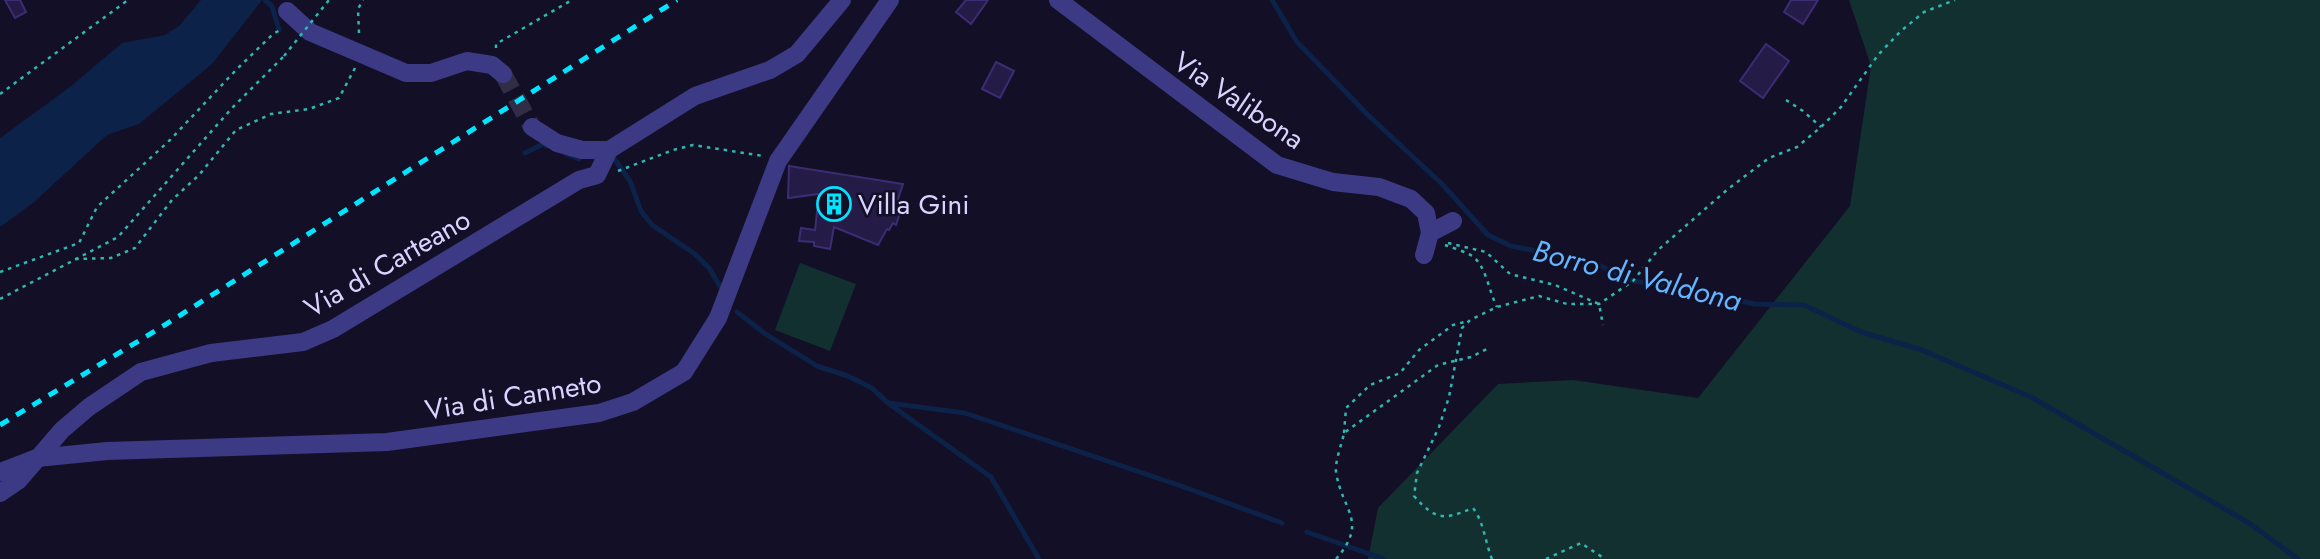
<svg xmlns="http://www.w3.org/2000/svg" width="2320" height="559" font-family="Jost,sans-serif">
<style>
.green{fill:#12302f}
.water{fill:#0c2248}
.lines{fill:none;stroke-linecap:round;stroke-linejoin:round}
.stream{stroke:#0c2248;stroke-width:5}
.building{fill:#241b47;stroke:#3b2d73;stroke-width:2}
.street-tunnel{stroke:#312d47;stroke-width:18;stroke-dasharray:18 9;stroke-linecap:butt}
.path{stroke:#2fb8b0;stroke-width:2.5;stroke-dasharray:3.5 5;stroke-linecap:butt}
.street{stroke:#3d3a85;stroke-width:18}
.rail{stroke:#00e5ff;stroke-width:5;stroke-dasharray:10 9;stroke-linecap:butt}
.path-bridge{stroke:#2fb8b0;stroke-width:2.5;stroke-dasharray:3.5 5;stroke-linecap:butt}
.labels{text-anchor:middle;stroke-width:5;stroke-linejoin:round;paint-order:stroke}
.street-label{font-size:28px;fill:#d9d4ff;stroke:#130f26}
.poi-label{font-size:28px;fill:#d9d4ff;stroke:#130f26;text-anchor:start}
.water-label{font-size:30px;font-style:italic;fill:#62b6ff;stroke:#130f26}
</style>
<rect width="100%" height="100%" fill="#130f26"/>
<!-- green -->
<g class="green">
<path d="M 1849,0 L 2320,0 L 2320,559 L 1368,559 L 1378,508 L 1498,384 L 1573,380 L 1698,398 L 1850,206 L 1871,66 Z"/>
<path d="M 800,263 L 856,284 L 830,351 L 775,330 Z"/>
</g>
<!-- water -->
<path class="water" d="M 201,0 L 262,0 L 212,64 L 139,124 L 107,135 L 33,203 L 0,227 L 0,138 L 70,87 L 122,43 L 165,35 L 179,26 Z"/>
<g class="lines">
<!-- stream -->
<g class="stream">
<path d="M 265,0 L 272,6 L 279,30"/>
<path d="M 1272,0 L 1297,42 L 1368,115 L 1442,184 L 1488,235 L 1511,246 L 1592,262 L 1633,281 L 1691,288 L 1754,304 L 1804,305 L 1861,332 L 1922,350 L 2031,397 L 2249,523 L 2298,559"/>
<path d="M 525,153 L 543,144 L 547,146"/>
<path d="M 566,154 L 579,159"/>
<path d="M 616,161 L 630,181 L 641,211 L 652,225 L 695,254 L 709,268 L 723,291"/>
<path d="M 737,312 L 764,333 L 817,366 L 848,376 L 872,388 L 888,403 L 991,477 L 1039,559"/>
<path d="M 888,403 L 965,413 L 1184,487 L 1282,523"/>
<path d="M 1307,532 L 1384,559"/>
</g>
</g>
<!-- building -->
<g class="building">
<path d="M 5,0 L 20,0 L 26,12 L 15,18 Z"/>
<path d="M 966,0 L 988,0 L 971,24 L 956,12 Z"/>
<path d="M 1791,0 L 1818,0 L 1803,24 L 1784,12 Z"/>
<path d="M 1766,44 L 1789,61 L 1763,98 L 1740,81 Z"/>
<path d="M 996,62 L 1014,71 L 1000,98 L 982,89 Z"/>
<path d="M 789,166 L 903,184 L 894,211 L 900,213 L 896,225 L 893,223 L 889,230 L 887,229 L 878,245 L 834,227 L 830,249 L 814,246 L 814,242 L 799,241 L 801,228 L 815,230 L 819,194 L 788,198 Z"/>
</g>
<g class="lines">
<!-- street-tunnel -->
<path class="street-tunnel" d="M 503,74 L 532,127"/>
<!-- path -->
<g class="path">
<path d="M 359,33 L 358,9 L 363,0"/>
<path d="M 496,48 L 496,44 L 572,0"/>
<path d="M 0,94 L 128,0"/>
<path d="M 1786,100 L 1803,111 L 1821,127"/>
<path d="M 618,171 L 673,150 L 693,145 L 763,156"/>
<path d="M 1448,243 L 1486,252 L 1510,274 L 1555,285 L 1599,304 L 1603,325"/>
<path d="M 1445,245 C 1453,248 1464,251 1472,256 C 1486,265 1489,292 1497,307"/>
<path d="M 75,259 L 111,258 L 135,248 L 172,200 L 199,175 L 236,130 L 271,114 L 309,109 L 339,98 L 355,68"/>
<path d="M 0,272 L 79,243 L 97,207 L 170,140 L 236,70 L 273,34 L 282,29"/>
<path d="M 0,299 L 118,237 L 232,108 L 284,56"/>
<path d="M 1344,433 L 1346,408 L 1370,385 L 1400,373 L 1419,350 L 1453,325 L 1468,321"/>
<path d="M 1336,559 C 1369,521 1342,511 1336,472 C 1335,460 1342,444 1344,433 L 1438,365 L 1471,357 L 1487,349"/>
<path d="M 1492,559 C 1485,542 1484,522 1473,508 C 1444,520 1436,521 1414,496 L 1417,473 L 1439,427 L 1449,397 L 1462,328 L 1470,320 L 1497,307 L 1539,296 L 1567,304 L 1599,304 L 1633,281 L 1658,250 L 1728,189 L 1769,158 L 1797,147 L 1821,127 L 1841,107 L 1878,55 L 1901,31 L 1924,12 L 1955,0"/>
<path d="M 1546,559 L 1581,543 L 1605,559"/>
</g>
<!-- street -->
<g class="street">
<path d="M 1058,0 L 1277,165 L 1333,182 L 1379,187 L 1411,199 L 1426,213 L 1430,233"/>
<path d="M 287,11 L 310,32 L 406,73 L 431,73 L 467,61 L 492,65 L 503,74"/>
<path d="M 532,127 L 557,143 L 582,150 L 609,150 L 695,96 L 770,70 L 797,54 L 842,0"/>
<path d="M 1424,255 L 1430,233 L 1453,221"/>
<path d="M 0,472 L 37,458 L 107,451 L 387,442 L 599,413 L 633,402 L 684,372 L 718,318 L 778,161 L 890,0"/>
<path d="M 0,493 L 19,480 L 62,430 L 89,407 L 141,372 L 211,353 L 303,342 L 333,329 L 579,180 L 597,175 L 609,150"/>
</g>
<!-- rail -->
<path class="rail" d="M 0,425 L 160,328 L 677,0"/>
<!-- path-bridge -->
<path class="path-bridge" d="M 284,56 L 329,0"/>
</g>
<!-- icons -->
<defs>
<g id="building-ring" transform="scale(1.75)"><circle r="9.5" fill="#130f26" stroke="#00e5ff" stroke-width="1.5"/><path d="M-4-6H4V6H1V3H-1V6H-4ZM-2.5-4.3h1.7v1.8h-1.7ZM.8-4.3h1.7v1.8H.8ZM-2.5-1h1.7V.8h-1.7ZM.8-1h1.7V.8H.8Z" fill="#00e5ff"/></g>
</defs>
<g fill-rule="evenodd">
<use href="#building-ring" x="834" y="204"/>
</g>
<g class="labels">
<!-- street labels -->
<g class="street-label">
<text transform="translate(1239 100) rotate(34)" y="10">Via Valibona</text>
<text transform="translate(387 263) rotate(-30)" y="10">Via di Carteano</text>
<text transform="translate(513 396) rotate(-9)" y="10">Via di Canneto</text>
</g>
<!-- poi labels -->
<g class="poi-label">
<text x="858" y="214">Villa Gini</text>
</g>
<!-- water labels -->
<g class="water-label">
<text transform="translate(1637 276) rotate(14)" y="10">Borro di Valdona</text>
</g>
</g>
</svg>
